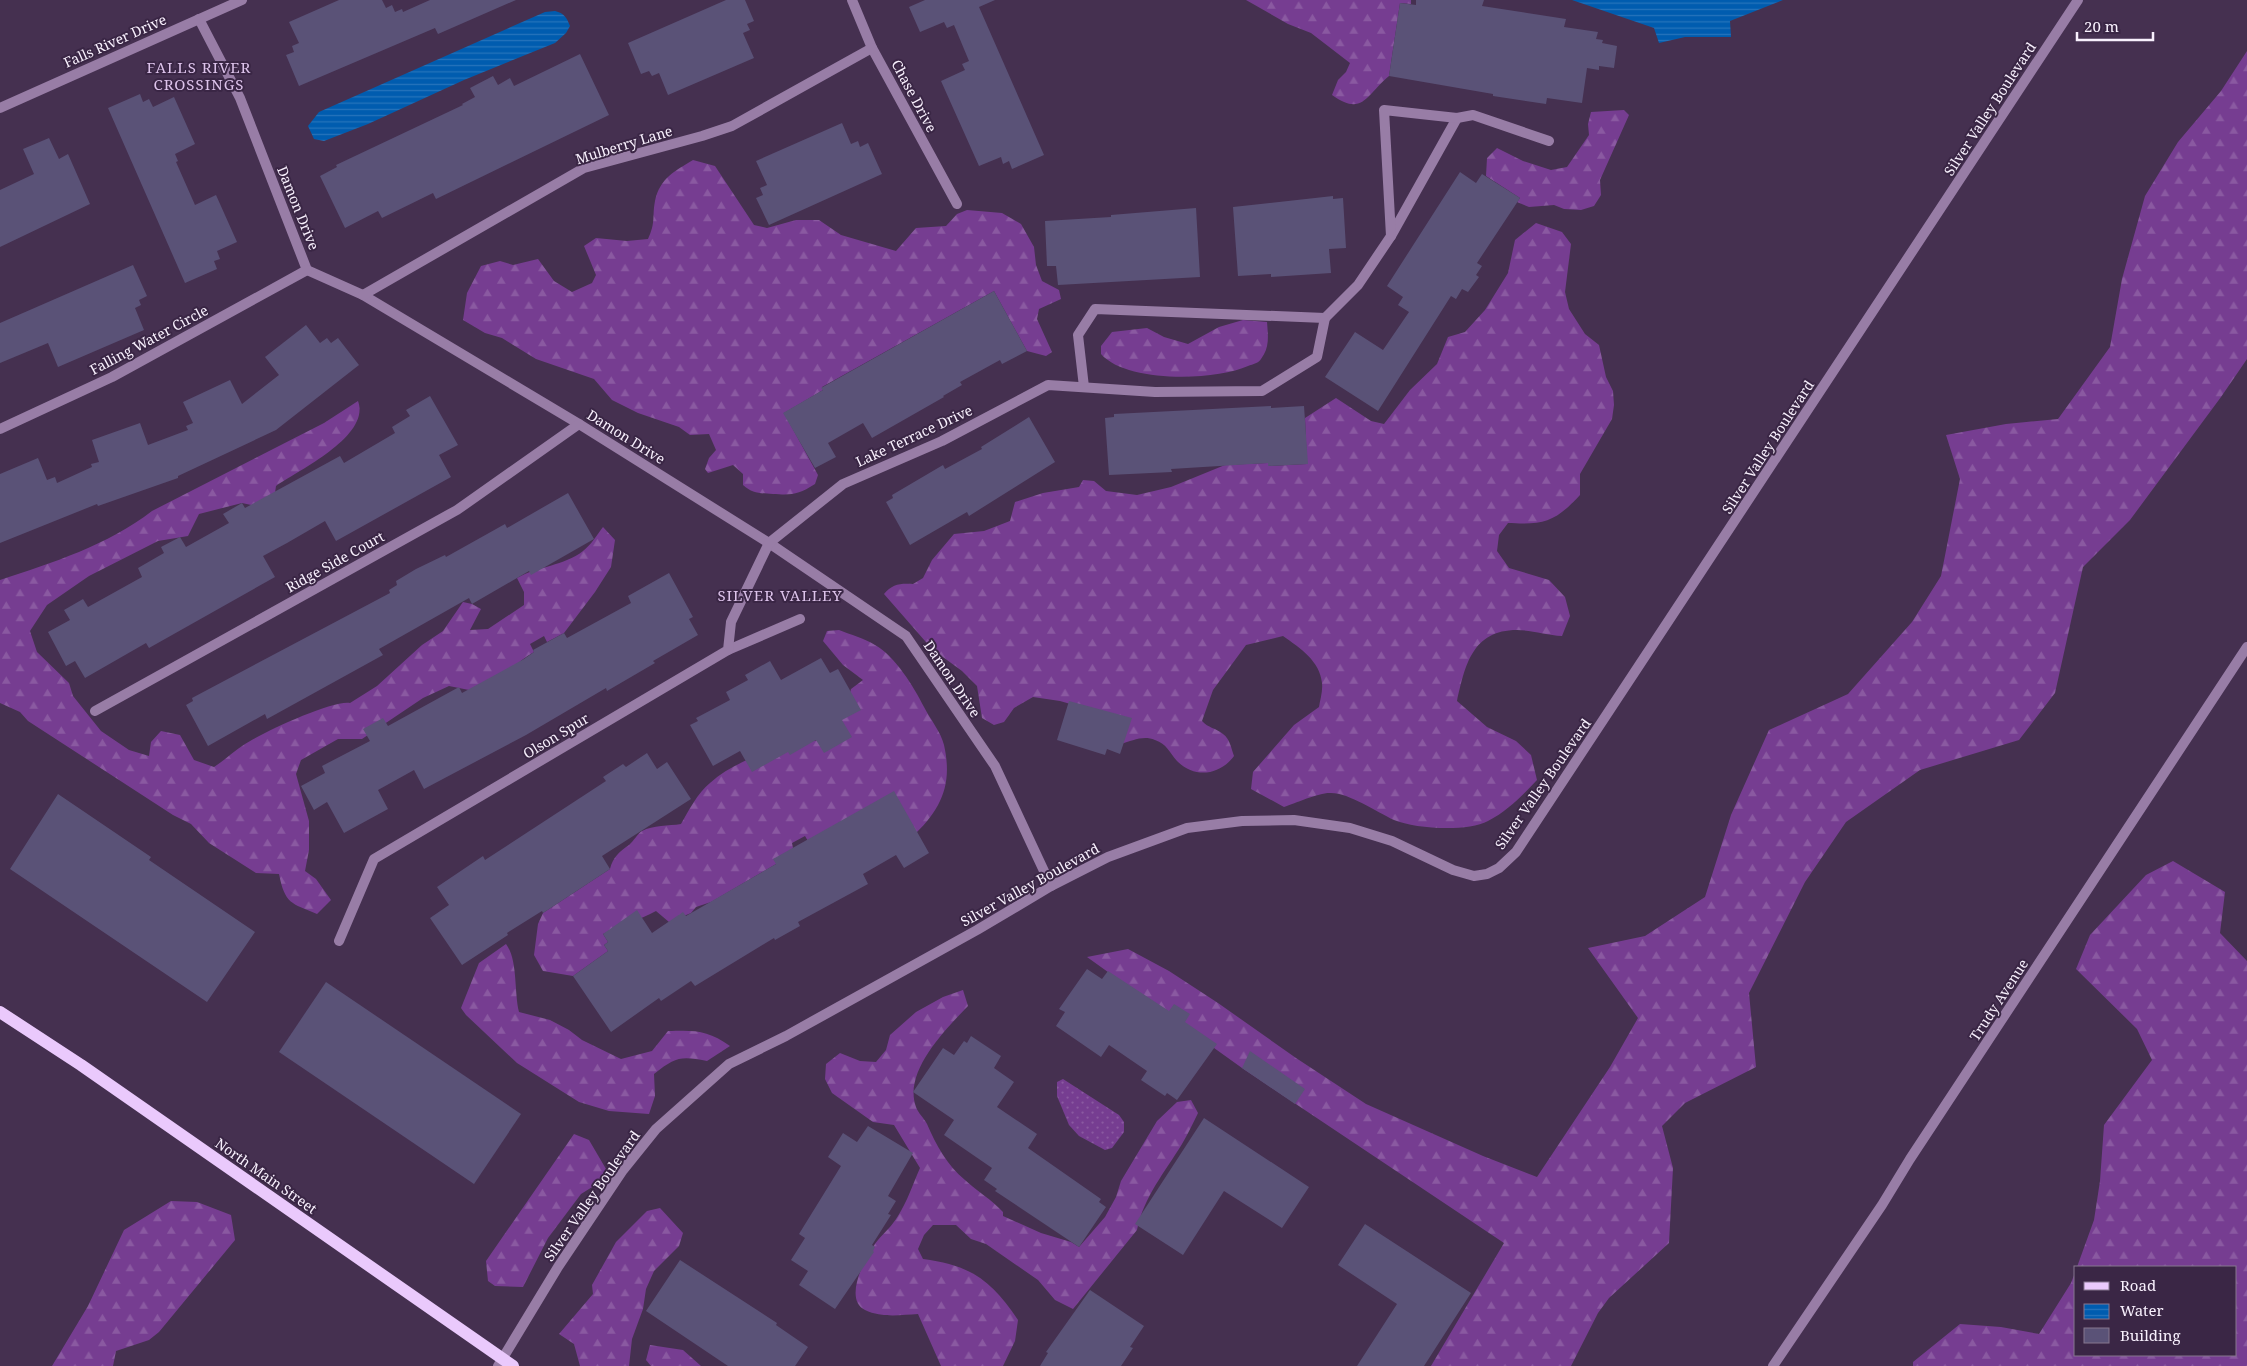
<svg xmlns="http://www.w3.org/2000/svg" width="2247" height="1366" font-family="'Noto Serif',serif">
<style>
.green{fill:url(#green-dots)}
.forest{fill:url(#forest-firs)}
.water{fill:url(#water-rules)}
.building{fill:#5a5277}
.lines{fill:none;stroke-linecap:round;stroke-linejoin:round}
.street{stroke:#987da6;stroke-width:10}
.primary{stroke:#eac9fc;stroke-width:12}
.labels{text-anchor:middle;stroke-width:4;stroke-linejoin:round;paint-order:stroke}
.street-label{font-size:14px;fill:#f8f0fd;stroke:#3a2645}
.neighbourhood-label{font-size:15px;letter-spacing:1px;fill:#ddc3eb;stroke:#3a2645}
</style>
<defs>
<pattern id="green-dots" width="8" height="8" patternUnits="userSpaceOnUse" patternTransform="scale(1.25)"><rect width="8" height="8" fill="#763d91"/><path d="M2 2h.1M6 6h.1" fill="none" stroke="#8a59a1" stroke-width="1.8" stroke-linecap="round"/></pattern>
<pattern id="forest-firs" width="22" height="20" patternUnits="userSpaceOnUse" patternTransform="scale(1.25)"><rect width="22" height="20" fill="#763d91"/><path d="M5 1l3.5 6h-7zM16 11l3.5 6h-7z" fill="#8a59a1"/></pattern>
<pattern id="water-rules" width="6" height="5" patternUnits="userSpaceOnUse" patternTransform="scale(1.25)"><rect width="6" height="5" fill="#005caf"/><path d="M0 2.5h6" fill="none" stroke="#2674bb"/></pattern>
</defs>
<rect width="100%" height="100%" fill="#453050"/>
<!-- green -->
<path class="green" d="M 1063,1079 L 1119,1115 L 1124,1122 L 1124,1132 L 1112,1148 L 1105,1150 L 1079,1136 L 1069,1125 L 1057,1096 L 1057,1082 Z"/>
<!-- forest -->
<g class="forest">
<path d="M 1246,0 L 1411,0 L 1411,4 L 1400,3 L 1389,76 C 1366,95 1363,117 1332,95 L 1338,80 L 1346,72 L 1350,63 L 1311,33 L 1288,24 Z"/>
<path d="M 2247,51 L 2247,359 L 2221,397 L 2130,520 L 2083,567 L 2055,693 L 2019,740 L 1920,770 L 1846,822 L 1805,882 L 1749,993 L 1756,1067 L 1685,1103 L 1662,1126 L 1673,1168 L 1669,1243 L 1609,1298 L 1598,1313 L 1571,1366 L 1431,1366 L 1504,1243 L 1242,1068 L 1087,957 L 1128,949 L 1169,971 L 1218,1003 L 1296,1058 L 1366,1104 L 1483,1156 L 1537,1177 L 1610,1067 L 1638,1018 L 1588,948 L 1645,936 L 1705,897 L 1731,815 L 1769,730 L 1848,694 L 1912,622 L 1941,576 L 1960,479 L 1946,435 L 2006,424 L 2058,419 L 2110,347 L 2122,279 L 2145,196 L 2178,142 L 2221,91 Z"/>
<path d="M 1624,110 L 1629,115 L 1600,180 L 1601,195 L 1594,206 L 1581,210 L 1564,209 L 1554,205 L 1529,207 L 1517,202 L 1520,198 L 1486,176 L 1487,158 L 1497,148 L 1523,161 L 1551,170 L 1567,167 L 1589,135 L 1588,124 L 1591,112 Z"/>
<path d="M 693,160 L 715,166 L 754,225 L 767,228 L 796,220 L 819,220 L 841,235 L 896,251 L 916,228 L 946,226 L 957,214 L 967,210 L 1002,213 L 1021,224 L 1034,247 L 1036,265 L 1042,281 L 1059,290 L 1061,299 L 1039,309 L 1037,319 L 1052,352 L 1046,356 L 1027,351 L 994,291 L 822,387 L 823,390 L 784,413 L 818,475 L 815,484 C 798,495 792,495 773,494 C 760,493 753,494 743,485 L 743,474 L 733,465 L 708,473 L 705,469 L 709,458 L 716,450 L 709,434 L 690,435 L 679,427 L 638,413 L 612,400 L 594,379 L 536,359 L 502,338 L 485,333 L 463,320 L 467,293 L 481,266 L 500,261 L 513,265 L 538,259 L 554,281 L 572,292 L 592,283 L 596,275 L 584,246 L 596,238 L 627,241 L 648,239 C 656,222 652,217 655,201 C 660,178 675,171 693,160 Z"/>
<path d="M 1536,223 L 1562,232 L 1571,244 L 1565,292 L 1569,309 L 1585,334 L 1599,345 L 1606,377 L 1613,391 L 1614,405 L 1612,419 L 1580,474 L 1580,495 C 1555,522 1544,525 1508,523 L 1499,535 L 1497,551 L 1509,568 L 1549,580 L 1565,597 L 1570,616 L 1562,636 C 1547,635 1530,630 1517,630 C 1472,630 1465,666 1457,701 L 1487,727 L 1516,741 L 1531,755 L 1537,780 C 1522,796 1507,811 1488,821 C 1467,832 1416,829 1394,820 C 1377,812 1349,793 1331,793 C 1320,792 1296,803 1284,807 L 1251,789 L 1253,772 L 1294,725 L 1319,707 C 1320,700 1323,691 1322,683 C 1320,661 1300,648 1283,636 L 1246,645 L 1213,690 L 1202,721 C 1208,728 1216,728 1223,734 C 1230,739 1231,748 1234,756 C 1220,775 1195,779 1177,761 C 1169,752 1167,744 1155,740 C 1143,735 1132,741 1121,744 L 1081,707 L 1060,701 L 1033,697 L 1014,708 L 1004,722 L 994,725 L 982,718 L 977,686 L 962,671 L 932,649 L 884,594 C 892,584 901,583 913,584 L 923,578 L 932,560 L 954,534 L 984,531 L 1010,521 L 1015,502 L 1043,493 L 1079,487 L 1083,480 L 1094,481 L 1106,491 L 1137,495 L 1171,487 L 1225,465 L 1268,463 L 1268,466 L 1307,464 L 1305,418 L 1336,398 L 1371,421 L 1384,424 L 1410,390 L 1437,364 L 1448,337 L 1465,332 L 1485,310 L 1508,273 L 1515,240 Z"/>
<path d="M 1243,320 L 1267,322 C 1268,336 1270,347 1261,359 C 1259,363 1253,364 1248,366 C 1215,381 1126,383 1101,354 L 1101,346 L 1112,332 L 1147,328 L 1164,337 L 1188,344 L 1219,327 Z"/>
<path d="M 358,401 C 371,436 299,470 276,486 L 273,506 L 266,508 L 242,503 L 199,514 L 188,536 L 158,541 L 89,576 L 47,605 L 30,631 L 37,652 L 69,683 L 73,696 L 101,731 L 129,750 L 149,756 L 151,742 L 161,731 L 180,735 L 194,760 L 214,767 C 225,760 234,751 245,744 C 262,733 332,700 350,703 L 377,686 L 422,645 L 443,631 L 463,602 L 472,604 L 481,609 L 470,630 L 488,629 L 524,605 L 524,592 L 517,578 C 538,566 564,566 583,551 C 591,545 597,535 603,527 L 615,540 L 611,567 L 595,592 L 564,633 L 547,642 L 544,636 L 530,644 L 534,652 C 517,661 500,681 484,693 L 449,686 L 423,698 L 362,739 L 338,739 L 301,760 L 296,774 L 309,821 L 309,850 L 305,871 L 316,879 L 331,900 L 317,914 C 291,903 285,904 279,874 L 256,873 L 209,843 L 191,824 L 173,815 L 28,721 L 20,712 L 0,703 L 0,580 C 52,563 108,545 152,511 L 324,423 Z"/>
<path d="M 839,630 C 851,635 864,638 875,645 C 895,656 914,687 924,707 C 930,719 941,732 944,745 C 953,785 941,810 912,837 L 808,841 L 805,836 L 792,843 L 793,848 L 776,864 L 711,902 L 696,907 L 691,913 L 669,922 L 656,911 C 639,920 621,925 603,934 L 608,942 L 604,945 L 608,951 L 573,976 L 543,971 L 534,955 L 538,924 L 543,913 L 610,869 C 613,857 619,852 629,845 C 634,841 637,834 642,831 C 653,825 669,826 681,824 C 689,810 697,794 710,783 C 740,756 784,747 823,739 L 846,709 L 851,689 L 863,680 L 843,665 L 823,641 L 827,631 Z"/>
<path d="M 2173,861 L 2225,892 L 2220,933 L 2247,961 L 2247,1366 L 1913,1366 L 1913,1362 L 1960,1324 L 2001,1327 L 2039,1334 L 2071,1283 L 2076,1270 L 2076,1355 L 2236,1355 L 2236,1267 L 2077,1267 L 2094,1220 L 2100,1181 L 2104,1125 L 2152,1060 L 2137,1029 L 2076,969 L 2090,935 L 2146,875 Z"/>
<path d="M 506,944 C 518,960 514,992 519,1012 L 550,1020 L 569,1030 L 582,1040 L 621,1059 L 652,1051 L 668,1031 C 695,1030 708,1030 730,1046 L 707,1061 C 680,1056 676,1057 654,1074 L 655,1096 L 649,1114 L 609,1111 L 579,1102 L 517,1063 L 466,1015 L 461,1008 L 479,963 Z"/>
<path d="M 963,990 L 968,1006 C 945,1030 903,1072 916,1107 C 918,1113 924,1118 927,1124 C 936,1145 947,1165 965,1180 C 978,1192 991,1199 1003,1212 L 1003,1216 L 1041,1233 L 1071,1242 L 1079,1247 L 1105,1217 L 1116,1197 L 1121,1181 L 1157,1121 L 1177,1102 L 1191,1100 L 1198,1113 C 1193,1123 1188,1134 1182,1144 C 1165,1172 1144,1196 1137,1230 L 1073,1309 L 1055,1300 L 1038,1280 L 986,1244 L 971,1239 L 956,1225 L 933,1225 L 924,1235 L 918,1249 L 923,1259 C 971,1265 992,1281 1018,1320 L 1015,1341 L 1003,1366 L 941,1366 L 918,1314 C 900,1315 882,1318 865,1310 C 842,1299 867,1253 878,1240 C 885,1232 892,1226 898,1216 C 907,1202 913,1184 920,1168 L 894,1125 L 873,1122 L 832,1093 L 825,1079 L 826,1064 L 840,1053 L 860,1061 L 876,1062 L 886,1050 L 890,1035 L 916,1012 L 943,997 Z"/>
<path d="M 574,1134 L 589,1140 L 606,1169 L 597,1184 L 581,1194 L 548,1238 L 523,1287 L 495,1286 L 488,1281 L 486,1261 Z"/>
<path d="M 171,1201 L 197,1202 L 231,1215 L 235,1240 L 159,1332 L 149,1340 L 116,1351 L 113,1366 L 52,1366 L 88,1306 L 124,1230 Z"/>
<path d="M 660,1208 L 683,1233 L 679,1246 L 654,1271 L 646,1289 L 643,1309 L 632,1339 L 629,1366 L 580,1366 L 574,1344 L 559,1334 L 593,1294 L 592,1285 L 616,1242 L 647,1211 Z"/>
<path d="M 650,1345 L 683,1350 L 701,1366 L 651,1366 L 646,1360 Z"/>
</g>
<!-- water -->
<g class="water">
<path d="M 1572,0 L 1783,0 L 1730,21 L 1731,37 L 1685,37 L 1659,43 L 1654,28 Z"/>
<path d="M 555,11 C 564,13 567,18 570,26 L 566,33 L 555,43 L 464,80 L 368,124 L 324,141 L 314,139 L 308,126 L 319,112 L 545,12 Z"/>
</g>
<!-- building -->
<g class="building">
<path d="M 339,0 L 382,0 L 386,8 L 392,5 L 395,12 L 402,9 L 403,12 L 430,0 L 516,0 L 438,34 L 435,28 L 299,86 L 286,55 L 294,52 L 292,46 L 299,43 L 289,22 Z"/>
<path d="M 726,0 L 745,0 L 754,21 L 747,24 L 750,30 L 743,33 L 754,58 L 668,95 L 659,73 L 652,76 L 649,71 L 641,74 L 628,43 Z"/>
<path d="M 925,0 L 995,0 L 979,7 L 1044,155 L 1012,169 L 1009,161 L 1003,164 L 1001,157 L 979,166 L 941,81 L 965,70 L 962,64 L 969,61 L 954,25 L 947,28 L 944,22 L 920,32 L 909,7 Z"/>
<path d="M 1416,0 L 1484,0 L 1482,6 L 1566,19 L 1564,27 L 1598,32 L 1596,39 L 1603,40 L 1602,43 L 1617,46 L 1614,68 L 1599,66 L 1599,70 L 1587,68 L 1582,103 L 1547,98 L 1546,104 L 1493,96 L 1493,94 L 1389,76 L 1400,3 L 1416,5 Z"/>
<path d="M 580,54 L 609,115 L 436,199 L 433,193 L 382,218 L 378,211 L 345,228 L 320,176 L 337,167 L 336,165 L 463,105 L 462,104 L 475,97 L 470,88 L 493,76 L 498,85 L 510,78 L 514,86 Z"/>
<path d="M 140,94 L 143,102 L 149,99 L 153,107 L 174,97 L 195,144 L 175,154 L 178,161 L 176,162 L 195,205 L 216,195 L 237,242 L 217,251 L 220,259 L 214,261 L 217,269 L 185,283 L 108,108 Z"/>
<path d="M 842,123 L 851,144 L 858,141 L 860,147 L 868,143 L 882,174 L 769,225 L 756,198 L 763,195 L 760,188 L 767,185 L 756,161 Z"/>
<path d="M 49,138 L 59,159 L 68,154 L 90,204 L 0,247 L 0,190 L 34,174 L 23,149 Z"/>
<path d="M 1460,172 L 1476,183 L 1482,174 L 1520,198 L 1477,263 L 1482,266 L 1476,275 L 1479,277 L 1468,292 L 1462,289 L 1456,299 L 1451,296 L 1378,411 L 1325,377 L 1355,332 L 1383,350 L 1409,312 L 1398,305 L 1403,297 L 1387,286 Z"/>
<path d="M 1333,196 L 1333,199 L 1343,198 L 1346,248 L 1329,249 L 1331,273 L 1271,277 L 1271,274 L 1238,276 L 1233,207 Z"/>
<path d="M 1196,208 L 1200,277 L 1058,285 L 1056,266 L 1047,266 L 1045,221 L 1111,217 L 1111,215 Z"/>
<path d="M 133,265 L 147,296 L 139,300 L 141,305 L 135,308 L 144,330 L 58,367 L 48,343 L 0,363 L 0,323 Z"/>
<path d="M 994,291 L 1027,351 L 1002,364 L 1000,360 L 960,382 L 962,385 L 943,396 L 944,397 L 872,438 L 863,423 L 828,443 L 836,457 L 815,468 L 783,413 L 823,390 L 821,388 Z"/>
<path d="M 306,325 L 320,343 L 327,338 L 331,343 L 338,338 L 359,365 L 276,430 L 178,476 L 178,478 L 98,506 L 97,504 L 0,543 L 0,474 L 38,458 L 47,480 L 55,477 L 57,483 L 92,467 L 91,464 L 99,462 L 92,440 L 140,423 L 148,445 L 188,430 L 186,426 L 193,423 L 183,402 L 230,380 L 242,404 L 279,375 L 265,357 Z"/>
<path d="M 430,396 L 458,445 L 439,455 L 451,477 L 336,541 L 325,521 L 287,543 L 263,556 L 275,577 L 149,648 L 146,643 L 85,678 L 75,661 L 66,666 L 48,632 L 70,620 L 64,610 L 83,599 L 88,607 L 142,577 L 138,568 L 164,553 L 161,547 L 180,537 L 186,547 L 229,523 L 223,514 L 242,503 L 245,508 L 340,456 L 344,463 L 395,433 L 392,427 L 410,416 L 406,410 Z"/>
<path d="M 1271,406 L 1271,408 L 1304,406 L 1308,464 L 1268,466 L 1268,463 L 1171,469 L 1172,472 L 1109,475 L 1105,418 L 1114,417 L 1114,414 Z"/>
<path d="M 1029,417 L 1055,462 L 969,516 L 967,512 L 910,545 L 886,502 L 893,498 L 892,495 L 943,465 L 945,469 L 982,449 L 981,447 Z"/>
<path d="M 568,493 L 594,539 L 531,575 L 529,571 L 472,604 L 469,598 L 379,649 L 383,655 L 267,719 L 265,714 L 208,746 L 186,705 L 193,701 L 192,698 L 390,593 L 389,590 L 397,585 L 396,581 L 416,569 L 445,555 L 446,557 L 505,524 L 507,528 Z"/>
<path d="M 669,573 L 693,617 L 689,619 L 698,635 L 653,661 L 655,663 L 607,691 L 606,688 L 526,735 L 424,789 L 414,770 L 378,790 L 388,809 L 344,833 L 327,802 L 314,810 L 301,786 L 325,773 L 322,766 L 370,741 L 363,729 L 383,718 L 388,726 L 459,687 L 462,693 L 524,659 L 534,652 L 533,650 L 564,633 L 567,638 L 631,603 L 628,596 Z"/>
<path d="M 821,658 L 830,673 L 838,669 L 861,710 L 842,720 L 852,737 L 824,753 L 816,740 L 790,755 L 788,752 L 752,772 L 740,751 L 713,766 L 690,725 L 698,721 L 696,718 L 730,700 L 726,692 L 748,680 L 745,675 L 770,661 L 781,680 Z"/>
<path d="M 1069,701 L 1132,718 L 1120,754 L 1107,749 L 1105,755 L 1057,740 Z"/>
<path d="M 647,753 L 657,769 L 667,762 L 691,799 L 602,856 L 610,869 L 543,913 L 542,911 L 507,933 L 508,935 L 462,965 L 430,918 L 449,905 L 437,887 L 483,856 L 485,860 L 606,781 L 603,777 L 623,764 L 626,767 Z"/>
<path d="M 894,791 L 929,853 L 904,868 L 896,855 L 863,874 L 868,884 L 798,922 L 800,926 L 775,940 L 774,938 L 695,986 L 691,981 L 661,1001 L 659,998 L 611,1032 L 573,976 L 608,951 L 604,945 L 608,942 L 603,934 L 637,910 L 652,933 L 683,912 L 686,916 L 776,864 L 773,859 Z"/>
<path d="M 58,794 L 151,857 L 149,860 L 255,932 L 207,1002 L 10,869 Z"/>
<path d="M 1087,969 L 1102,979 L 1108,971 L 1169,1011 L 1174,1004 L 1190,1014 L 1185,1022 L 1217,1044 L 1177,1100 L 1167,1093 L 1165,1096 L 1141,1080 L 1147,1071 L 1109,1045 L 1101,1057 L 1056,1026 L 1065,1012 L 1059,1009 Z"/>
<path d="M 326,982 L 521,1114 L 474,1184 L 279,1052 Z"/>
<path d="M 971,1036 L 1001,1056 L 994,1068 L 1014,1082 L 997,1107 L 1037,1134 L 1028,1148 L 1101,1199 L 1099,1202 L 1106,1207 L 1079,1247 L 995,1191 L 997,1189 L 984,1180 L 992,1168 L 944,1135 L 954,1120 L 913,1092 L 943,1048 L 954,1055 L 964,1041 L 967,1043 Z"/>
<path d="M 1250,1051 L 1305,1089 L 1295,1104 L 1242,1068 Z"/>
<path d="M 1204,1118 L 1309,1187 L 1282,1228 L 1224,1191 L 1183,1255 L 1135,1224 Z"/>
<path d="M 868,1126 L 913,1153 L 888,1196 L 896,1201 L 888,1214 L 891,1215 L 872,1245 L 875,1247 L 873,1251 L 874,1252 L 835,1309 L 799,1285 L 808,1271 L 791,1260 L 805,1238 L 799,1234 L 841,1166 L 828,1157 L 843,1133 L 857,1142 Z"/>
<path d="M 1365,1224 L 1471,1293 L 1424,1366 L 1357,1366 L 1397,1304 L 1338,1265 Z"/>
<path d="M 680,1260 L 777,1323 L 776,1325 L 808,1347 L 795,1366 L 728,1366 L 646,1311 Z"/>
<path d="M 1090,1290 L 1144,1326 L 1130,1347 L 1133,1348 L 1121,1366 L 1040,1366 L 1048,1353 L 1046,1352 Z"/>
</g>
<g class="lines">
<!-- street -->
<g class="street">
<path d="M 852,0 L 872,48 L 957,204"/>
<path d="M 199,19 L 240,98 L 307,270 L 363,295 L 579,424 L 769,543 L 906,636 L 995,766 L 1051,886"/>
<path d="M 0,108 L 242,0"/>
<path d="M 1391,236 L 1457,118"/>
<path d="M 363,295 L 584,168 L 702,136 L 732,126 L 872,48"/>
<path d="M 1084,387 L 1078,335 L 1095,309 L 1325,318 L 1358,285 L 1391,236 L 1384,110 L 1457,118 L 1473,115 L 1549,141"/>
<path d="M 0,429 L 112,377 L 307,270"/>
<path d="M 728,650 L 800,619"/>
<path d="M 95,711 L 457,510 L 579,424"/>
<path d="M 339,941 L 374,859 L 728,650 L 731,622 L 769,543 L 843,484 L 942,441 L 1048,385 L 1155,392 L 1262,391 L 1317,357 L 1325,318"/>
<path d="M 498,1366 L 558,1267 L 623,1170 L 656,1129 L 729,1064 L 786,1036 L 977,930 L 1051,886 L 1108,857 L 1187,828 L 1242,821 L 1294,820 L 1350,828 L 1392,841 L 1453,870 L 1474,876 L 1487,874 L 1499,868 L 1516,852 L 2078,0"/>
<path d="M 1773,1366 L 1882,1205 L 1910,1159 L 2247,647"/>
</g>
<!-- primary -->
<path class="primary" d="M 0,1012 L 81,1065 L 513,1366"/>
</g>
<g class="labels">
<!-- street labels -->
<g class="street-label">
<text transform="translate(115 41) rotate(-24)" y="5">Falls River Drive</text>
<text transform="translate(914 96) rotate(62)" y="5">Chase Drive</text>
<text transform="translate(1990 109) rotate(-57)" y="5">Silver Valley Boulevard</text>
<text transform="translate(624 145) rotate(-17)" y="5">Mulberry Lane</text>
<text transform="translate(298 208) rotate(68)" y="5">Damon Drive</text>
<text transform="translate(149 340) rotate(-28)" y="5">Falling Water Circle</text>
<text transform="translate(914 436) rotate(-25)" y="5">Lake Terrace Drive</text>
<text transform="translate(626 437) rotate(32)" y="5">Damon Drive</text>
<text transform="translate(1768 447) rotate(-57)" y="5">Silver Valley Boulevard</text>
<text transform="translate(335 562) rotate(-29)" y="5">Ridge Side Court</text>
<text transform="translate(952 679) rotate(56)" y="5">Damon Drive</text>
<text transform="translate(556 736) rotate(-31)" y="5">Olson Spur</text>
<text transform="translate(1543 784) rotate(-55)" y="5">Silver Valley Boulevard</text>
<text transform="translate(1030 885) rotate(-29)" y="5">Silver Valley Boulevard</text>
<text transform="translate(1999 1000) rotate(-57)" y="5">Trudy Avenue</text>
<text transform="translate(266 1176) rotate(35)" y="5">North Main Street</text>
<text transform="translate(592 1196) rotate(-55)" y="5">Silver Valley Boulevard</text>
</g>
<!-- neighbourhood labels -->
<g class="neighbourhood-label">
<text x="199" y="73">FALLS RIVER<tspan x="199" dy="17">CROSSINGS</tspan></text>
<text x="780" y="601">SILVER VALLEY</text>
</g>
</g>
<!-- legend -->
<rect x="2074" y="1266" width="162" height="90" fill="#3a2645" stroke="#86778f"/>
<rect x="2084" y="1282" width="25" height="8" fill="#eac9fc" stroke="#86778f"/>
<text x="2120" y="1291" font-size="15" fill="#f8f0fd">Road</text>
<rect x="2084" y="1304" width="25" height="15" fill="url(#water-rules)" stroke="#86778f"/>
<text x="2120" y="1316" font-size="15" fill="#f8f0fd">Water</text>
<rect x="2084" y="1328" width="25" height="15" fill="#5a5277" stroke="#86778f"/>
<text x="2120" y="1341" font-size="15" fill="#f8f0fd">Building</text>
<!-- scale -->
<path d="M2077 32v8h76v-8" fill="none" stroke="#f8f0fd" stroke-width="2.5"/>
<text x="2084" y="32" font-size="15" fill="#f8f0fd" stroke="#3a2645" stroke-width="4" paint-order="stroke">20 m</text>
</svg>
